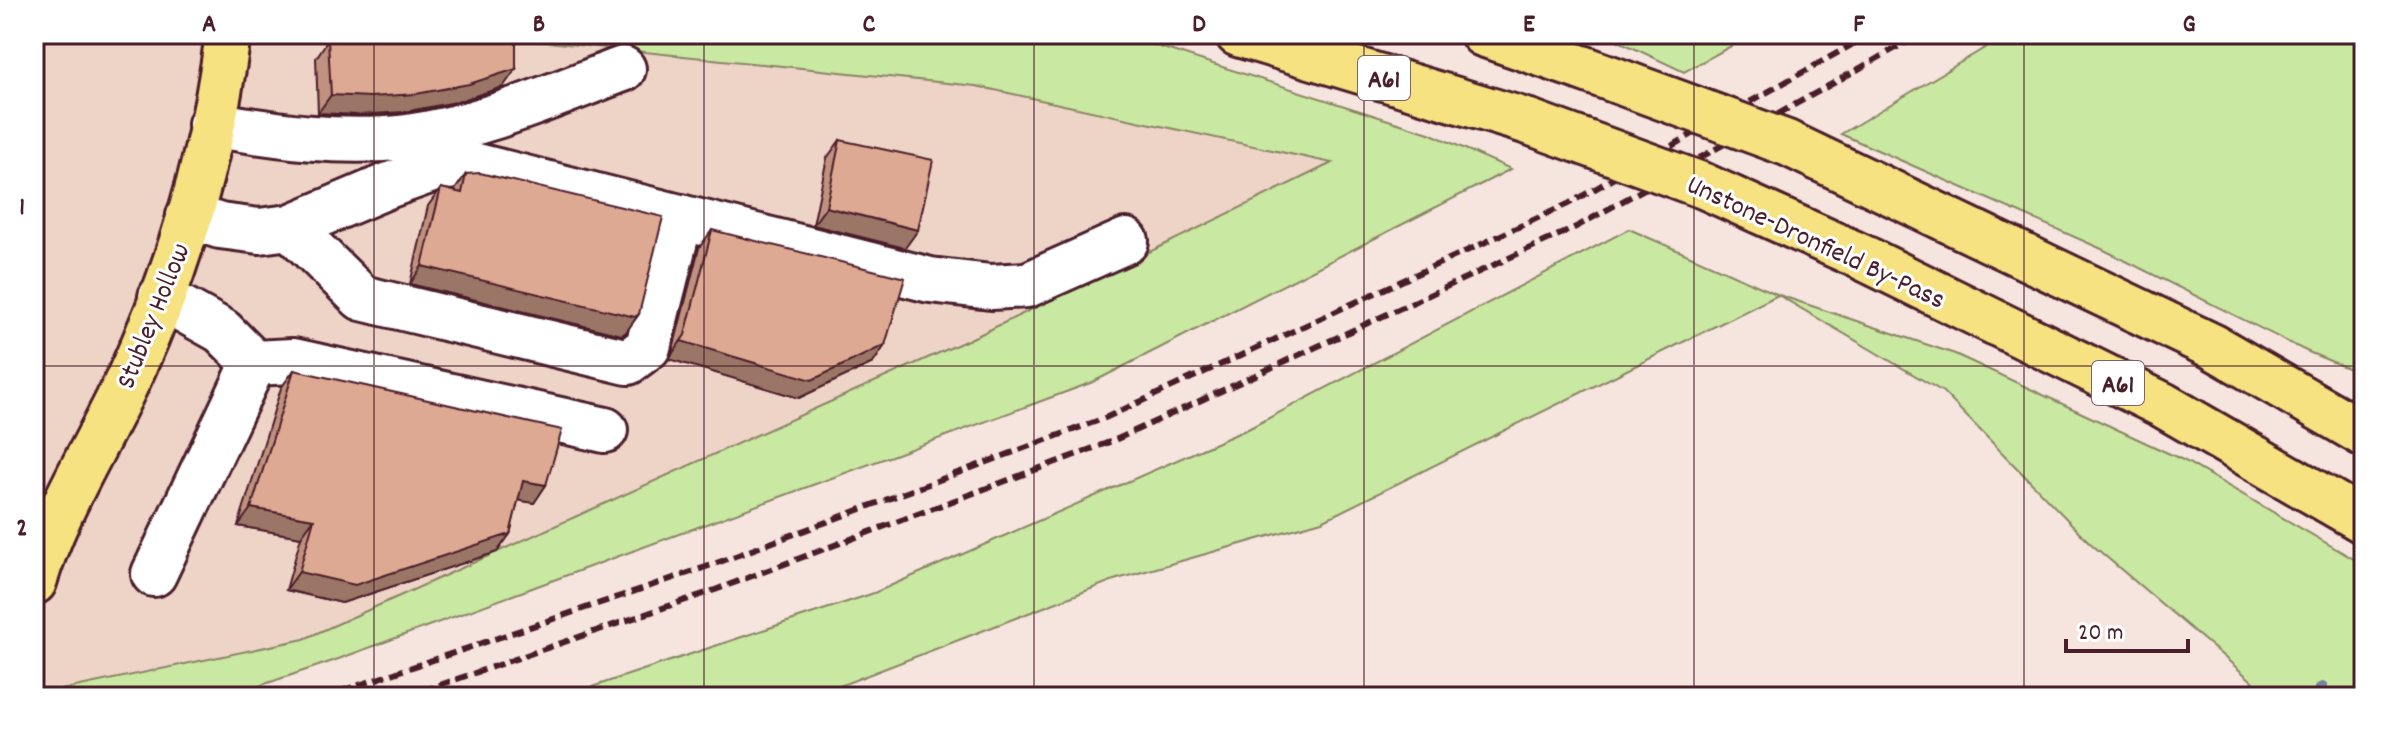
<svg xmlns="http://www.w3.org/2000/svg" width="2398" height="731" font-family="Dekko,sans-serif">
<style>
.built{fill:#eed3c7}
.green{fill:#c9e8a1;stroke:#8a8466;stroke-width:2}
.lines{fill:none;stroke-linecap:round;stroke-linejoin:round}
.stream{stroke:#7583a1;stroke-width:12}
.minor-casing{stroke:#4a1f2b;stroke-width:50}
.major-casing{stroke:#4a1f2b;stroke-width:50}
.highway-casing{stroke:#4a1f2b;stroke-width:50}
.minor{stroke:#fff;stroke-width:44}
.major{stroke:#f6e281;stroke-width:44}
.highway{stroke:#f6e281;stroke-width:44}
.rail{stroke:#4a1f2b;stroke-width:6;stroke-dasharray:12 6;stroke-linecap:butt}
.highway-bridge-casing{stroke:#4a1f2b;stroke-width:50;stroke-linecap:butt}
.highway-bridge{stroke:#f6e281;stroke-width:44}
.wall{fill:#bf917e;stroke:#4a1f2b;stroke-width:2}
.shaded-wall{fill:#9b7666;stroke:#4a1f2b;stroke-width:2}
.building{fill:#dea992;stroke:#4a1f2b;stroke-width:2}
.grid{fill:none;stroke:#4a1f2b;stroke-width:2;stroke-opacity:0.55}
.labels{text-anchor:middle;stroke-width:6;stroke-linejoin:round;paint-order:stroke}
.shield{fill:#fff;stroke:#80626b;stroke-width:2}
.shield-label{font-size:26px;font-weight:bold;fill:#4a1f2b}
.street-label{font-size:28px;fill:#4a1f2b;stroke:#fff}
.neatline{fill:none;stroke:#4a1f2b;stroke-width:3}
.grid-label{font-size:26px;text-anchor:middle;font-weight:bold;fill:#4a1f2b}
</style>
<rect width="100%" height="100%" fill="#f5e5de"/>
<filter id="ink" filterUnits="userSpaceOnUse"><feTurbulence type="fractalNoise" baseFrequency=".0125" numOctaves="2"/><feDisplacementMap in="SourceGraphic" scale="16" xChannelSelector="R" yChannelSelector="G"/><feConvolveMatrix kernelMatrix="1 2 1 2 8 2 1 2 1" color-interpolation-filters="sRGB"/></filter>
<g filter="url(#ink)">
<!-- built -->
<path class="built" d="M 34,34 L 470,34 L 976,86 L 1333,163 L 981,334 L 304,639 L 56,691 L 57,697 L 34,697 Z"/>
<!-- green -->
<g class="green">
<path d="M 470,34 L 1109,34 L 1135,39 L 1429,133 L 1511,169 L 1093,382 L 333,661 L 226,697 L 57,697 L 56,691 L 304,639 L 981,334 L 1332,163 L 976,86 Z"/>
<path d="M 1604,34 L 1753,34 L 1684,72 Z"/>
<path d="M 2008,34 L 2364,34 L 2364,375 L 2306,351 L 2104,250 L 1841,134 Z"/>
<path d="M 1629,229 L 1779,295 L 1955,354 L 2185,461 L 2364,565 L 2364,697 L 2271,697 L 2090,543 L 1943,392 L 1778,295 L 1322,521 L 1114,580 L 811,697 L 562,697 L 874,593 L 1250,428 Z"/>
</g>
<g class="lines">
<!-- stream -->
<path class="stream" d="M 2315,697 L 2322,688"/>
<!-- minor casing -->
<g class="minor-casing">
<g id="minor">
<path d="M 211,124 C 276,135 341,145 407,137 C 482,127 553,95 623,69"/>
<path d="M 189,216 L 220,226 L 259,231 L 290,227 L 387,186 L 440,167 L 477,166 L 930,280 L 991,287 L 1027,285 L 1126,241"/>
<path d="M 290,227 L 362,298 L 628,362 L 648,347 L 681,217"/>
<path d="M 161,297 L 222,331 L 254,363 L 293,361 L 605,430"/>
<path d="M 154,574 L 254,363"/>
</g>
</g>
<!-- major casing -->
<g class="major-casing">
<path id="major" d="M 34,582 C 56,508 99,443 131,373 C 180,266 213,150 228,34"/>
</g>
<!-- highway casing -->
<g class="highway-casing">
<g id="highway">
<path d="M 1238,34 L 1529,122"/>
<path d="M 1483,34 L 1585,69"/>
<path d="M 1944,218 L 2212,346 L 2364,434"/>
<path d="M 1864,258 L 2163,405 L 2364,521"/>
</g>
</g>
<!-- minor -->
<use href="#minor" class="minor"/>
<!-- major -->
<use href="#major" class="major"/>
<!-- highway -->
<use href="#highway" class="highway"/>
<!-- rail -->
<g class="rail">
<path d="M 324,697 L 706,567 L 1105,418 L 1568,204 L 1871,34"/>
<path d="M 405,697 L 715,590 L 1115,440 L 1578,226 L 1921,34"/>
</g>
<!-- highway-bridge casing -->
<g class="highway-bridge-casing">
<g id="highway-bridge">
<path d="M 1585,69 L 1787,143 L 1944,218"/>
<path d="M 1529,122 L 1704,186 L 1864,258"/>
</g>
</g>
<!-- highway-bridge -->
<use href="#highway-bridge" class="highway-bridge"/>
</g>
<!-- wall -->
<g class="wall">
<path d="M 328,40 L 503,87 L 456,102 L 404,112 L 358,115 L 318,113 L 316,58 Z"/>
<path d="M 840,140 L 905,248 L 813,225 L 827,158 Z"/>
<path d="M 466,174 L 639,314 L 626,332 L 622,335 L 410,284 L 428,206 L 441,188 L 454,191 Z"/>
<path d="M 712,230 L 885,345 L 873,363 L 799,398 L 669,359 L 672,353 L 699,248 Z"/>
<path d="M 294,370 L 546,485 L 534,503 L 518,500 L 510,534 L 497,552 L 342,603 L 286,590 L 301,537 L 238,526 L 281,388 Z"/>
</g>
<!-- shaded-wall -->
<g class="shaded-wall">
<path d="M 516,69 L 503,87 L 456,102 L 404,112 L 358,115 L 318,113 L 331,95 Z"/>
<path d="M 826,207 L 918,230 L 905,248 L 813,225 Z"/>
<path d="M 422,266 L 639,314 L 626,332 L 622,335 L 410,284 Z"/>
<path d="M 681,341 L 885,345 L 873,363 L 799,398 L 669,359 Z"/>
<path d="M 523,481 L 546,485 L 534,503 L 510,499 Z"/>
<path d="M 251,508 L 314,519 L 301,537 L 238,526 Z"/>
<path d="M 510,534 L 497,552 L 342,603 L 286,590 L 299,572 Z"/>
</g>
<!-- building -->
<g class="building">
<path d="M 442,34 L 516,34 L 516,69 L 469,84 L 416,94 L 370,97 L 331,95 L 328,40 Z"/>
<path d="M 840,140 L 933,160 L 918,230 L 826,207 Z"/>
<path d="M 480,173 L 663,217 L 639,314 L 635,317 L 422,266 L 441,188 L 462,193 L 466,174 Z"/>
<path d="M 712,230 L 905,278 L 885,345 L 812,380 L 681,341 L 685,335 Z"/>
<path d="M 294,370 L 562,430 L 546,485 L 523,481 L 510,534 L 355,585 L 299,572 L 314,519 L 251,508 Z"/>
</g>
</g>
<!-- grid -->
<path class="grid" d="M 374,34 L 374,697M 704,34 L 704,697M 1034,34 L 1034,697M 1364,34 L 1364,697M 1694,34 L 1694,697M 2024,34 L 2024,697M 34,366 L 2364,366"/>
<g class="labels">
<!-- shield labels -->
<g class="shield">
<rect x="1358" y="56" width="52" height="44" rx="6"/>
<rect x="2092" y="361" width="52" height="44" rx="6"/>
</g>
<g class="shield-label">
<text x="1384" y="87">A61</text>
<text x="2118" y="392">A61</text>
</g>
<!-- street labels -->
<g class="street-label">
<text transform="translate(1817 240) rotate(25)" y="10">Unstone-Dronfield By-Pass</text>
<text transform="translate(151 315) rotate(-68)" y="10">Stubley Hollow</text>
</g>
</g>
<!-- margin -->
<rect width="2398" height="731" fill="none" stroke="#fff" stroke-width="88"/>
<!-- scale -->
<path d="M2066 639v12h122v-12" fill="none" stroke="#4a1f2b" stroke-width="4"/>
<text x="2078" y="639" font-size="24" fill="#4a1f2b" stroke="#ffffff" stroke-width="6" paint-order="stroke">20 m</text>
<rect x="44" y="44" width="2310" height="643" class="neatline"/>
<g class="grid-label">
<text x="209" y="31">A</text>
<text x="539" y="31">B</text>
<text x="869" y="31">C</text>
<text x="1199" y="31">D</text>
<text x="1529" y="31">E</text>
<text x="1859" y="31">F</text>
<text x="2189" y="31">G</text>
<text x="22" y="214">1</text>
<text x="22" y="535">2</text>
</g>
</svg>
